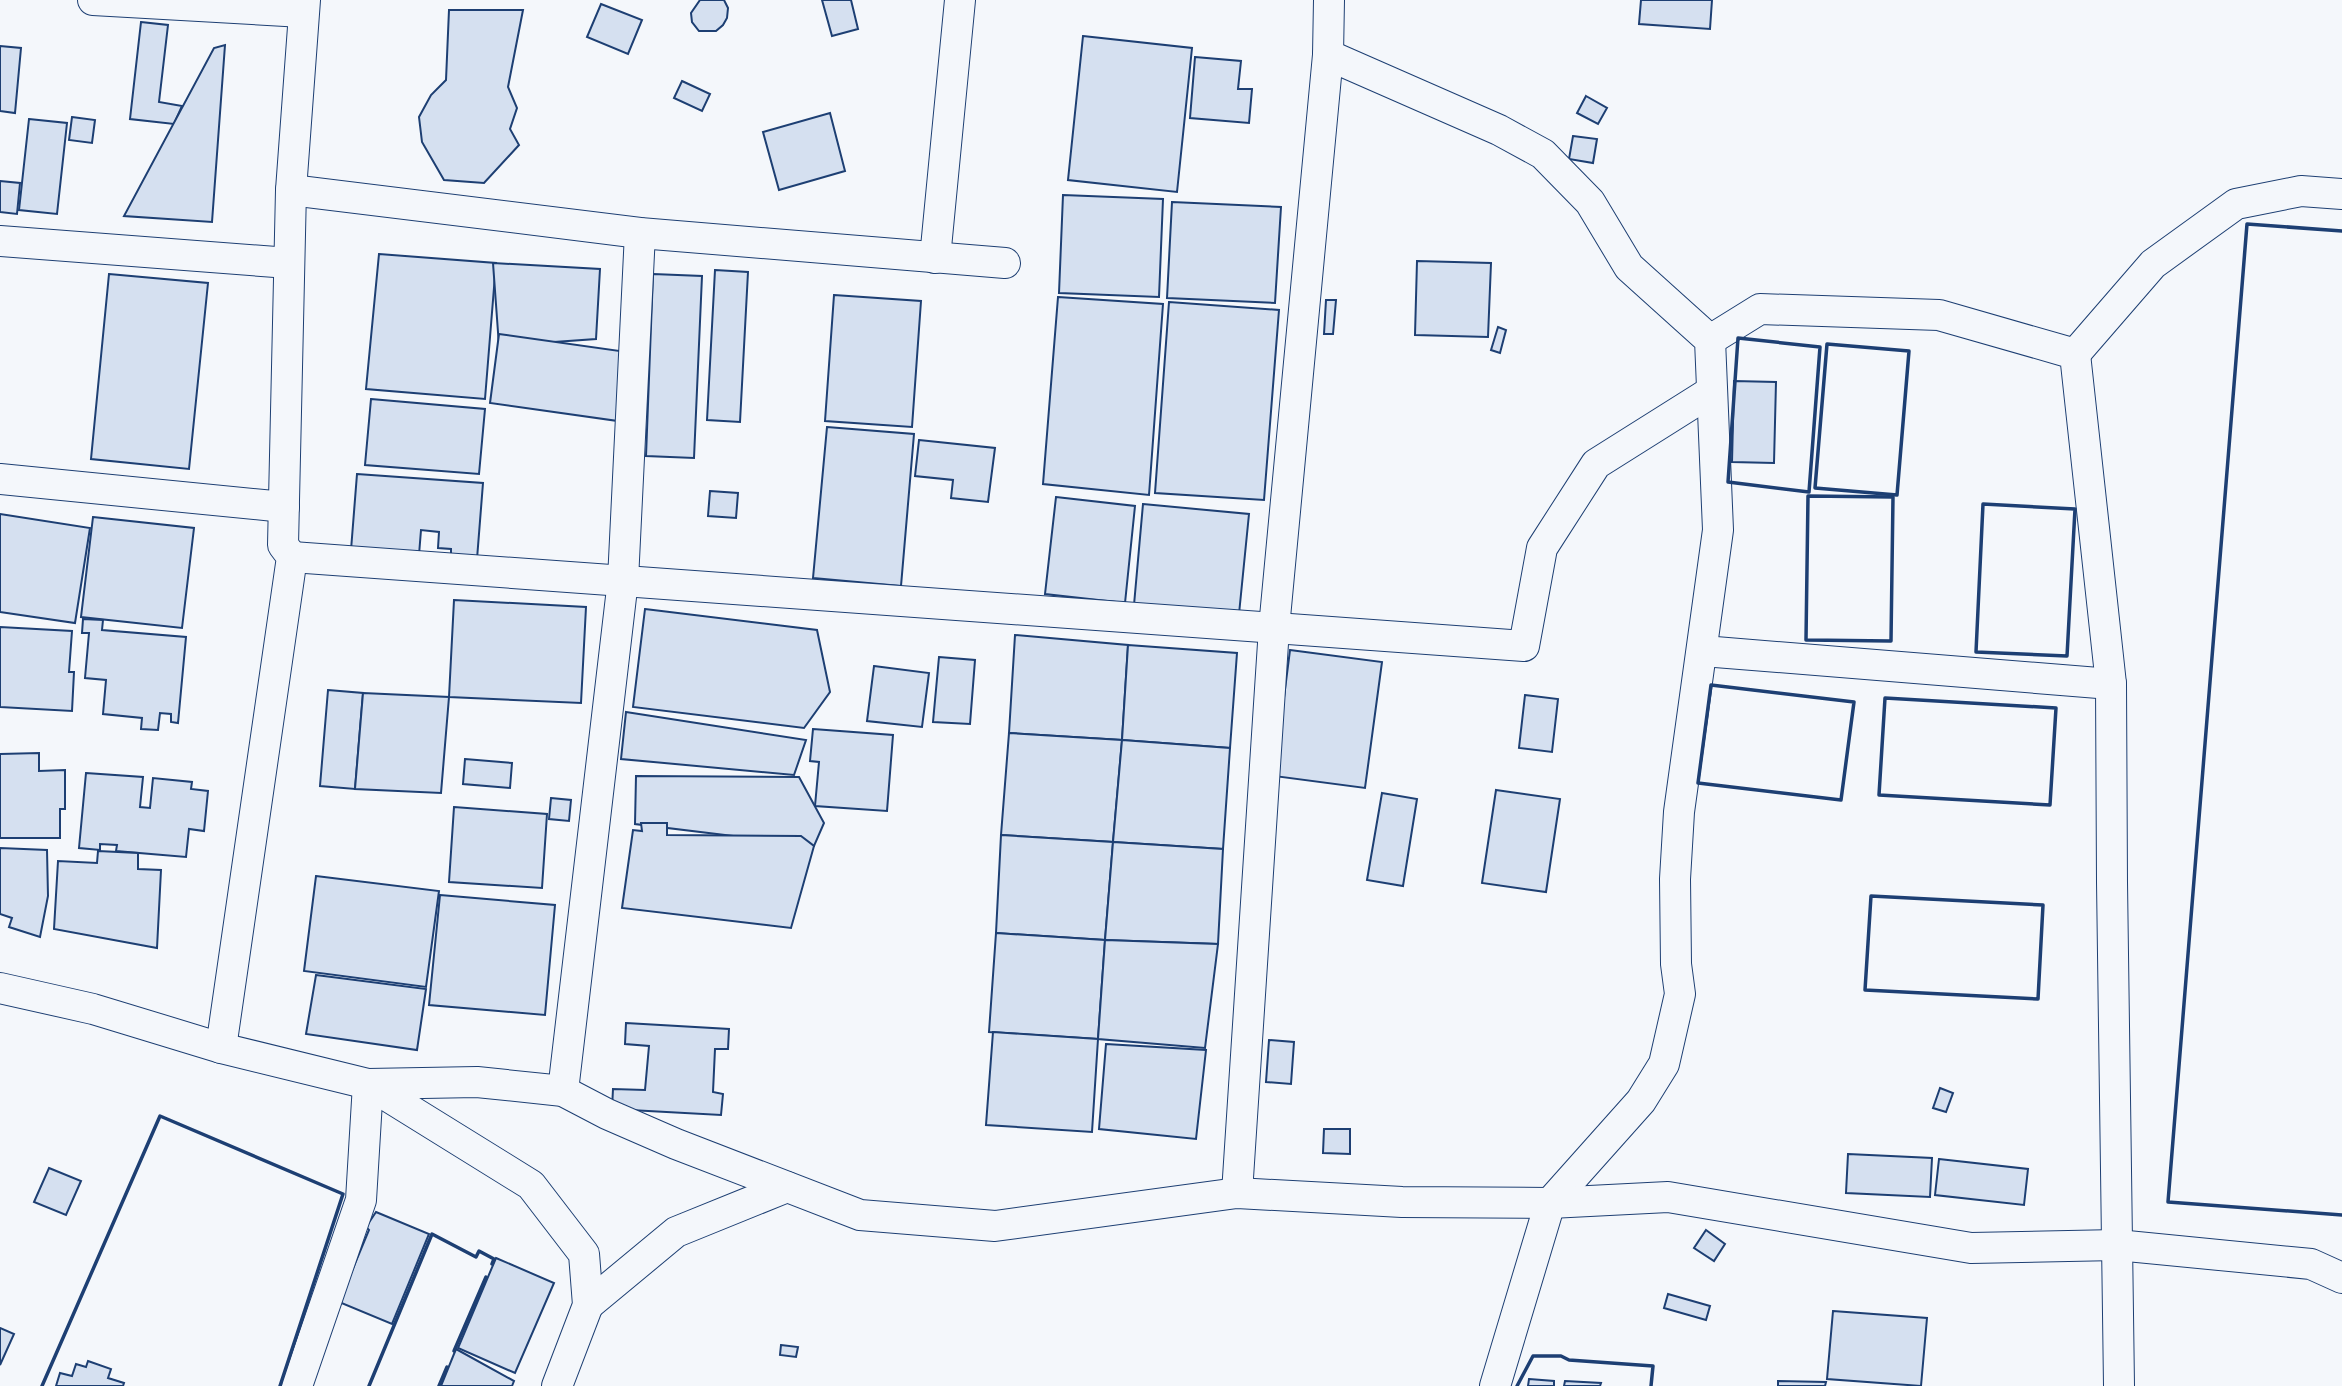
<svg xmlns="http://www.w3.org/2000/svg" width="2342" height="1386" font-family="Lora,serif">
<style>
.building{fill:#d5e0f0;stroke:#1d3f73;stroke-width:2}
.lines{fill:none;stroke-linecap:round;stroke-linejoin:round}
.street-casing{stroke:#1d3f73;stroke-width:32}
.street{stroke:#f4f7fb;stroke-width:30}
.wall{stroke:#1d3f73;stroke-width:3.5}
</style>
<rect width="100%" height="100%" fill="#f4f7fb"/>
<!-- building -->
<g class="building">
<path d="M 700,0 L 724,0 L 728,8 L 727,18 L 723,25 L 716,31 L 699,31 L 692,22 L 691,13 Z"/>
<path d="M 822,0 L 851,0 L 858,29 L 832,36 Z"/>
<path d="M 1641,0 L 1712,0 L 1710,29 L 1639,24 Z"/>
<path d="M 601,4 L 642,20 L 628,54 L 587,37 Z"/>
<path d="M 449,10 L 523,10 L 508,87 L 517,108 L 510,129 L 519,145 L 484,183 L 444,180 L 422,142 L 419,117 L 431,95 L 446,80 Z"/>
<path d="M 141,22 L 168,25 L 159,102 L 182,106 L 174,124 L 130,119 Z"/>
<path d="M 1083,36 L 1192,48 L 1177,192 L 1068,180 Z"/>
<path d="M 225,45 L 212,222 L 124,216 L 214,48 Z"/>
<path d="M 0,46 L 21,48 L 15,113 L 0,111 Z"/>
<path d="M 1195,57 L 1241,61 L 1238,89 L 1252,89 L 1249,123 L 1190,118 Z"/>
<path d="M 682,81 L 710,94 L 702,111 L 674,98 Z"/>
<path d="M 1586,96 L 1607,108 L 1598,124 L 1577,113 Z"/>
<path d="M 830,113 L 845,171 L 779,190 L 763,132 Z"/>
<path d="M 72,117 L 95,120 L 92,143 L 69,140 Z"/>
<path d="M 29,119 L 67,123 L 57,214 L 19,210 Z"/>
<path d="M 1573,136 L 1597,139 L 1593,163 L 1569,159 Z"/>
<path d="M 0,181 L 20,183 L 17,214 L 0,212 Z"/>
<path d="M 1063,195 L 1163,199 L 1159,297 L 1059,293 Z"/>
<path d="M 1172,202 L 1281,207 L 1275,303 L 1167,298 Z"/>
<path d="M 379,254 L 496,263 L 485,399 L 366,389 Z"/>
<path d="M 1417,261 L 1491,263 L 1488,337 L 1415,335 Z"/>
<path d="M 493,263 L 600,269 L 596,339 L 499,346 Z"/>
<path d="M 715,270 L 748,272 L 740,422 L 707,420 Z"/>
<path d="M 109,274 L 208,283 L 189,469 L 91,459 Z"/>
<path d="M 653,274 L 702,276 L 694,458 L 646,456 Z"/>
<path d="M 834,295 L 921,301 L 912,427 L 825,421 Z"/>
<path d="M 1058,297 L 1163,304 L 1149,495 L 1043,484 Z"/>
<path d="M 1326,300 L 1336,300 L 1333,334 L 1324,334 Z"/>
<path d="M 1169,302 L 1279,310 L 1264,500 L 1155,493 Z"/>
<path d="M 1498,327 L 1506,330 L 1500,353 L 1491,350 Z"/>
<path d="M 499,334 L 627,352 L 618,421 L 490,403 Z"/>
<path d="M 1734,381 L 1776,382 L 1774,463 L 1732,462 Z"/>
<path d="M 371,399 L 485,409 L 479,474 L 365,465 Z"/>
<path d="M 827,427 L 914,434 L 901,586 L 813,578 Z"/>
<path d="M 919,440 L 995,448 L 988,502 L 951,498 L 953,480 L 915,476 Z"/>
<path d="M 357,474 L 483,483 L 477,559 L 451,557 L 451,549 L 438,548 L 439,532 L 421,530 L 419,555 L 351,550 Z"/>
<path d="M 710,491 L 738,493 L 736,518 L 708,516 Z"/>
<path d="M 1056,497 L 1135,506 L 1125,603 L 1045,594 Z"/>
<path d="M 1143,504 L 1249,514 L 1239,614 L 1134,605 Z"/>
<path d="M 0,514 L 90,528 L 75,623 L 0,612 Z"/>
<path d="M 93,517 L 194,528 L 182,628 L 81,617 Z"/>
<path d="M 454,600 L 586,607 L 581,703 L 449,697 Z"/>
<path d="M 645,609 L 817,630 L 830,692 L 804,728 L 633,707 Z"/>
<path d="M 83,619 L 103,620 L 102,630 L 186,637 L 178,723 L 171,722 L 171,714 L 160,713 L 158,730 L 141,729 L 142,718 L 103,714 L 106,680 L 85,678 L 89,633 L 82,633 Z"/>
<path d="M 0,627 L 72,631 L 69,672 L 74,672 L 72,711 L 0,707 Z"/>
<path d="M 1015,635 L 1128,645 L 1122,740 L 1009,733 Z"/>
<path d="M 1128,645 L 1237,653 L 1230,748 L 1122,740 Z"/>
<path d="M 1290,650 L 1382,662 L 1365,788 L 1274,776 Z"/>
<path d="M 939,657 L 975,660 L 970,724 L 933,722 Z"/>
<path d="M 874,666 L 929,673 L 922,727 L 867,721 Z"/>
<path d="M 328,690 L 363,693 L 355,789 L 320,786 Z"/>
<path d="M 363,693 L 449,697 L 441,793 L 355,789 Z"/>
<path d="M 1525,695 L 1558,699 L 1552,752 L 1519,748 Z"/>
<path d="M 626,712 L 806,740 L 794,775 L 621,759 Z"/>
<path d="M 813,729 L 893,735 L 887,811 L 815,806 L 819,762 L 810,761 Z"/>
<path d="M 1009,733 L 1122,740 L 1113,842 L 1001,835 Z"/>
<path d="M 1122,740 L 1230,748 L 1223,849 L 1113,842 Z"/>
<path d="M 39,753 L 39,771 L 65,770 L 65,809 L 60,809 L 60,838 L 0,838 L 0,754 Z"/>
<path d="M 465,759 L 512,763 L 510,788 L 463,784 Z"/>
<path d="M 86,773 L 143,777 L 140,807 L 150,808 L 153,778 L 192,782 L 191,789 L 208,791 L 204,831 L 189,829 L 186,857 L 116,851 L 117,845 L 100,844 L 100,850 L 79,848 Z"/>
<path d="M 636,776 L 799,777 L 824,823 L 814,846 L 635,824 Z"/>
<path d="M 1496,790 L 1560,799 L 1546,892 L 1482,883 Z"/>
<path d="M 1382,793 L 1417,799 L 1403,886 L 1367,880 Z"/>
<path d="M 551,798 L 571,800 L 569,821 L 549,819 Z"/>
<path d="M 454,807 L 547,814 L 542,888 L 449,882 Z"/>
<path d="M 641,823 L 667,823 L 667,835 L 801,836 L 814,846 L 791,928 L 622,908 L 633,830 L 642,831 Z"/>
<path d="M 1001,835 L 1113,842 L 1105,940 L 996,933 Z"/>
<path d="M 1113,842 L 1223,849 L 1218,944 L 1105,940 Z"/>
<path d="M 0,848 L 47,850 L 48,896 L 40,937 L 9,927 L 12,918 L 0,914 Z"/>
<path d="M 98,851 L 138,853 L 138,869 L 161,870 L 157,948 L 54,929 L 58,861 L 97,863 Z"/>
<path d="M 316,876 L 439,891 L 426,987 L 304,971 Z"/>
<path d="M 440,895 L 555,905 L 545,1015 L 429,1005 Z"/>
<path d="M 996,933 L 1105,940 L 1098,1039 L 989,1032 Z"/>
<path d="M 1105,940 L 1218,944 L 1205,1048 L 1098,1039 Z"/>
<path d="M 316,975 L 426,989 L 417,1050 L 306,1034 Z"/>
<path d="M 626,1023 L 729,1029 L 728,1049 L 715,1049 L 713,1092 L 723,1094 L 721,1115 L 612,1109 L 613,1089 L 645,1090 L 649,1046 L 625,1044 Z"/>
<path d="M 993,1032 L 1098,1039 L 1092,1132 L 986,1125 Z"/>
<path d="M 1269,1040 L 1294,1042 L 1291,1084 L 1266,1082 Z"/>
<path d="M 1106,1044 L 1206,1050 L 1196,1139 L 1099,1129 Z"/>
<path d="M 1940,1088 L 1953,1093 L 1946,1112 L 1933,1108 Z"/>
<path d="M 1324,1129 L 1350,1129 L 1350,1154 L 1323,1153 Z"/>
<path d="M 1848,1154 L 1932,1158 L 1930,1197 L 1846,1193 Z"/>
<path d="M 1939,1159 L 2028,1169 L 2024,1205 L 1935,1195 Z"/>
<path d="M 49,1168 L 81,1181 L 66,1215 L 34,1202 Z"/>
<path d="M 376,1212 L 429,1234 L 392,1324 L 339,1302 L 369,1230 L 366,1227 Z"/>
<path d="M 1706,1230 L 1725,1244 L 1714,1261 L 1694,1248 Z"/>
<path d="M 496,1258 L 554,1283 L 515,1373 L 458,1348 Z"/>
<path d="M 1668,1294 L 1710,1306 L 1706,1320 L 1664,1308 Z"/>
<path d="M 1833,1311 L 1927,1318 L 1921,1386 L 1827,1379 Z"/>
<path d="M 0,1328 L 14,1334 L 0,1365 Z"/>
<path d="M 781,1345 L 798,1347 L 796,1357 L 780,1355 Z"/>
<path d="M 456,1349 L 514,1381 L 512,1386 L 441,1386 Z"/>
<path d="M 88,1361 L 111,1369 L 108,1378 L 124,1383 L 123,1386 L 56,1386 L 60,1373 L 72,1376 L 76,1364 L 86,1367 Z"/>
<path d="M 1529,1379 L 1554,1381 L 1554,1386 L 1528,1386 Z"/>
<path d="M 1565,1381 L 1601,1383 L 1600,1386 L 1564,1386 Z"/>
<path d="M 1778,1381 L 1826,1382 L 1825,1386 L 1778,1386 Z"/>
</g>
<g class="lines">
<!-- street casing -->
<g class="street-casing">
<g id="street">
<path d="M 93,0 L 303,12"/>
<path d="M 1328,55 L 1499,130 L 1543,154 L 1590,202 L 1629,267 L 1710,340 L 1718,530 L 1679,812 L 1675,879 L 1676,964 L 1680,994 L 1664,1064 L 1641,1101 L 1550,1203 L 1495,1386"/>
<path d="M 291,190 L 640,233 L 1005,263"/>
<path d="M 0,241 L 289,263"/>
<path d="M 935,258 L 960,0"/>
<path d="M 1710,340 L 1760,309 L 1939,315 L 2075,354 L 2111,684 L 2112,882 L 2119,1386"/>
<path d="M 2075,354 L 2153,264 L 2236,204 L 2301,191 L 2342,194"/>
<path d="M 0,479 L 284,507"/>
<path d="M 292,557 L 1524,646 L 1542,548 L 1596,464 L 1712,391"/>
<path d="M 1703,651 L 2111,684"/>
<path d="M 0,988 L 93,1009 L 221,1048 L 368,1084 L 531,1185 L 584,1254 L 588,1305 L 557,1386"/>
<path d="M 221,1048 L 292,557 L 283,545 L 291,190 L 305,0"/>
<path d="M 563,1091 L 623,580 L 640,233"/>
<path d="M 1237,1193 L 1274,628 L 1328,55 L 1329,0"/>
<path d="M 588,1305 L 676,1232 L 787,1187"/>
<path d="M 297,1386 L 361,1200 L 368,1084 L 477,1082 L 563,1091 L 607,1114 L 676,1144 L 860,1215 L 995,1226 L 1237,1193 L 1402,1202 L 1550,1203 L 1668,1197 L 1971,1248 L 2117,1245 L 2311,1264 L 2342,1278"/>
</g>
</g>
<!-- street -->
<use href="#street" class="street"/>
<!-- wall -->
<g class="wall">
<path d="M 2342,231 L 2247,224 L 2168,1202 L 2342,1215"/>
<path d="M 1738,338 L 1820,347 L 1809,492 L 1728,482 Z"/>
<path d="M 1827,344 L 1909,351 L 1897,495 L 1815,488 Z"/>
<path d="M 1808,496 L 1893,497 L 1891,641 L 1806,640 Z"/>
<path d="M 1983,504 L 2075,509 L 2067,656 L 1976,652 Z"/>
<path d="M 1711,685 L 1854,702 L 1841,800 L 1698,783 Z"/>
<path d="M 1885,698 L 2056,708 L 2050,805 L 1879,795 Z"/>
<path d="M 1871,896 L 2043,905 L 2038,999 L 1865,990 Z"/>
<path d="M 454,1351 L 486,1277"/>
<path d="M 42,1386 L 160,1116 L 343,1194 L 280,1386"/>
<path d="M 369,1386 L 432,1234 L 476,1257 L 479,1251 L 494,1259 L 492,1264"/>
<path d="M 439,1386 L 447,1367"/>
<path d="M 1517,1386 L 1533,1356 L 1561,1356 L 1569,1360 L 1653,1366 L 1651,1386"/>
</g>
</g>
</svg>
